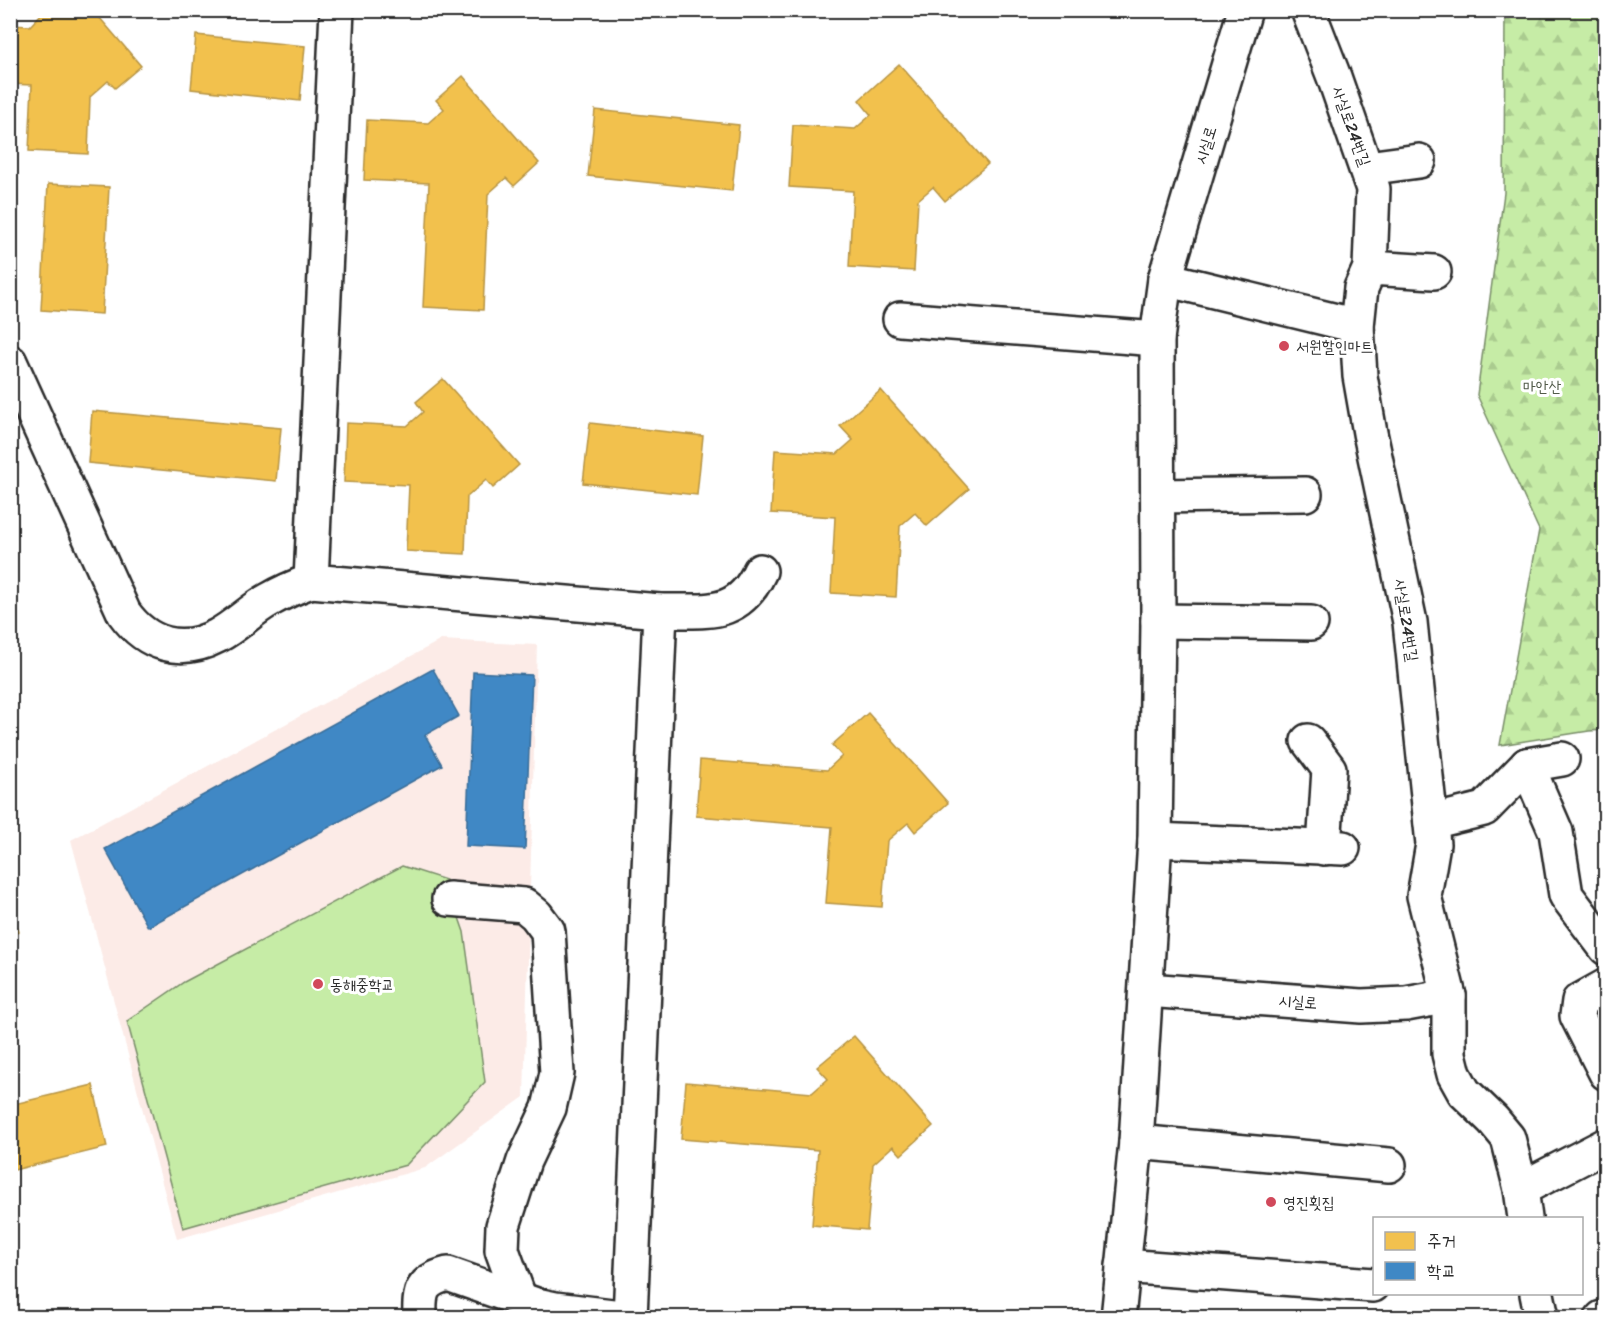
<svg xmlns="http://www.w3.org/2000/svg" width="1616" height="1328" font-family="Sriracha,'Poor Story',sans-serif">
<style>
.built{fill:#fcebe7}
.forest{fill:url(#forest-firs);stroke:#788c68;stroke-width:1.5}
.pitch{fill:#c6eca6;stroke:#788c68;stroke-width:1.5}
.homes{fill:#f2c14e;stroke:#b69444;stroke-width:1.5}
.schools{fill:#3f88c5;stroke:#396c97;stroke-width:1.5}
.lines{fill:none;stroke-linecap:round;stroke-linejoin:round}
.minor-casing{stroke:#2b2b2b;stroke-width:38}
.major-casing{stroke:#2b2b2b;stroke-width:38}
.minor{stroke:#fff;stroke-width:33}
.major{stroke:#fff;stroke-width:33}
.poi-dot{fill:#d1495b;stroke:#fff;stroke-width:2}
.labels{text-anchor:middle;stroke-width:6;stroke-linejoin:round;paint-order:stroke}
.street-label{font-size:16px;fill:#2b2b2b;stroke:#fff}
.poi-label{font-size:16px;fill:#2b2b2b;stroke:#fff;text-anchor:start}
.park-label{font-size:16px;fill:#525b4a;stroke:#fff}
</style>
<defs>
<pattern id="forest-firs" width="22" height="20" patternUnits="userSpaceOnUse" patternTransform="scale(1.5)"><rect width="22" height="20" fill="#c6eca6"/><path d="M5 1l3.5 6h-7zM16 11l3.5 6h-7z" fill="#aacb8f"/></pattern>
</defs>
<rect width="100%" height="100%" fill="#fff"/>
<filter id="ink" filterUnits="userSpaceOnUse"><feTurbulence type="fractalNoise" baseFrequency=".0167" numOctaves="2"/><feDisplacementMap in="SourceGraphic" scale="12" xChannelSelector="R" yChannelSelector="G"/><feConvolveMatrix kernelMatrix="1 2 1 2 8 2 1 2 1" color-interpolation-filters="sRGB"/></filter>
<g filter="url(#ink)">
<!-- built -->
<path class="built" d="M 441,640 L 537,645 L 524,1097 L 425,1168 L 177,1239 L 71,840 Z"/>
<!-- forest -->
<path class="forest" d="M 1505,11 L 1605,11 L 1606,730 L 1589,731 L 1500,745 L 1539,530 L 1477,395 L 1504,193 Z"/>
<!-- pitch -->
<path class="pitch" d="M 402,866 L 446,880 L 464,932 L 485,1082 L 406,1165 L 183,1228 L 127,1021 L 184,982 Z"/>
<!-- homes -->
<g class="homes">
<path d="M 45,10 L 93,10 L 141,66 L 115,88 L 108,81 L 90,97 L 88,154 L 29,151 L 32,85 L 10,84 L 10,25 L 30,26 Z"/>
<path d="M 196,35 L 305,46 L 300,101 L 191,89 Z"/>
<path d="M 899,64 L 988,164 L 945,201 L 933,187 L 918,200 L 914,271 L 849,267 L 853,191 L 789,187 L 793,125 L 855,129 L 871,115 L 859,100 Z"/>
<path d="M 463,76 L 539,163 L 514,186 L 506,178 L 488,194 L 483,310 L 423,307 L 429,183 L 364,180 L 367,120 L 428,123 L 444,109 L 436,100 Z"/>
<path d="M 595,110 L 739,125 L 732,191 L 588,176 Z"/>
<path d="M 48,184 L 109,187 L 102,314 L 41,310 Z"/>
<path d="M 443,379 L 519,465 L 493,488 L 486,480 L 467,497 L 465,554 L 406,551 L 409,485 L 344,482 L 346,423 L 407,426 L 423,412 L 416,402 Z"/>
<path d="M 881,390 L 969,489 L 927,526 L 915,513 L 900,526 L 896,597 L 831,593 L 835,517 L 771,513 L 775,450 L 837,454 L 853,440 L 840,426 Z"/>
<path d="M 92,411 L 281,428 L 276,481 L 88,463 Z"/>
<path d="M 590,423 L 703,436 L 697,495 L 583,483 Z"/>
<path d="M 868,713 L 948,803 L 915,832 L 908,823 L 887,841 L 882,907 L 826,903 L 832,827 L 696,816 L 700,760 L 827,770 L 842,756 L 832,745 Z"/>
<path d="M 10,906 L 19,932 L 10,935 Z"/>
<path d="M 854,1036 L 933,1126 L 901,1155 L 893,1146 L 873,1164 L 867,1230 L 812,1225 L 818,1150 L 681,1139 L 686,1082 L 812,1093 L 828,1079 L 817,1067 Z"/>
<path d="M 93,1085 L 107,1147 L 10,1171 L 10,1105 Z"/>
</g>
<!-- schools -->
<g class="schools">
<path d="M 433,669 L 459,716 L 425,735 L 442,765 L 148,927 L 105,849 Z"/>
<path d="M 473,672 L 532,675 L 525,849 L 466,846 Z"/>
</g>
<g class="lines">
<!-- minor casing -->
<g class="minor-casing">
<g id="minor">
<path d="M 337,10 L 311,581 L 660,611 C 705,610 738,619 760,571"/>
<path d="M 1308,10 L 1334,77 L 1373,189 L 1370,268 L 1361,288 L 1357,326 L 1360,376 L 1370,433 L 1410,622 L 1433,844 L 1424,896 L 1449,996 L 1449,1054 L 1454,1074 L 1464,1092 L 1493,1120 L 1508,1138 L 1521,1189 L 1525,1218"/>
<path d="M 1367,168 L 1419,161"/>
<path d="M 1370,268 L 1434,272"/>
<path d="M 1165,279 L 1357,326"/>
<path d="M 900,319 L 1157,339"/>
<path d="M 10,362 L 124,613 C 147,645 181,655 217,636 C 236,626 251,610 269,600 C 283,592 297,586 311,581"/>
<path d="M 1158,496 L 1305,494"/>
<path d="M 1158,621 L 1311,623"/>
<path d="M 1308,741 L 1329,769 L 1324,848"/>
<path d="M 1527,765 L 1556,832 L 1566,895 L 1606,948"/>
<path d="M 1527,765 L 1562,759"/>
<path d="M 1431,822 L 1484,809 L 1527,765"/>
<path d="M 1155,840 L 1343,848"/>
<path d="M 449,899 L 524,905 L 536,915 L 548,931 L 557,1073 L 549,1108 L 524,1161 L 503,1226 L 502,1250 L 519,1297"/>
<path d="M 1606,986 L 1579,1001 L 1577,1016 L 1606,1073"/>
<path d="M 1147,990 L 1361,1006 L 1406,1004 L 1449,996"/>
<path d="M 1136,1142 L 1389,1165"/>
<path d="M 1521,1189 L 1606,1145"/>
<path d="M 1123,1266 L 1373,1285"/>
<path d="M 1537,1294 L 1542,1318"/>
<path d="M 420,1318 C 419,1291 421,1281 448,1274 L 536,1305 L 555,1309 L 629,1318"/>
<path d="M 630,1318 L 660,611"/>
<path d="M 1602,1318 L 1606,1317"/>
</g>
</g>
<!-- major casing -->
<g class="major-casing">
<path id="major" d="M 1118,1318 L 1136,1142 L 1155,840 L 1158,621 L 1157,339 L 1165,279 L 1245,10"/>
</g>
<!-- minor -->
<use href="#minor" class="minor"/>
<!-- major -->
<use href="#major" class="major"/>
</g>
</g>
<!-- markers -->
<g class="poi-dot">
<circle cx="1284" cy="346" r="6"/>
<circle cx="318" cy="984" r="6"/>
<circle cx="1271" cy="1202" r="6"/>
</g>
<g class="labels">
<!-- street labels -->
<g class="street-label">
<text transform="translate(1352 126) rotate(70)" y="6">사실로24번길</text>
<text transform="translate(1205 145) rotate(-73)" y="6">시실로</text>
<text transform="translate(1407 620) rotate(81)" y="6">사실로24번길</text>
<text transform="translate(1298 1001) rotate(4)" y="6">시실로</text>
</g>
<!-- poi labels -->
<g class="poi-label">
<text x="1296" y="352">서원할인마트</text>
<text x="330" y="990">동해중학교</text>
<text x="1283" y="1208">영진횟집</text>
</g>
<!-- park labels -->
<g class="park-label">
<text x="1542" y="392">마안산</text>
</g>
</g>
<!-- margin -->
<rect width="1616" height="1328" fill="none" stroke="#fff" stroke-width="36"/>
<rect x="18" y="18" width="1580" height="1292" fill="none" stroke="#2b2b2b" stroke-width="2" filter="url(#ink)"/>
<!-- legend -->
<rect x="1373" y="1217" width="210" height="78" fill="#ffffff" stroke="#aaaaaa" stroke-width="1.5"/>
<rect x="1385" y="1232" width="30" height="18" fill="#f2c14e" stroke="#aaaaaa" stroke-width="1.5"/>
<text x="1427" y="1247" font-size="18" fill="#2b2b2b">주거</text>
<rect x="1385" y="1262" width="30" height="18" fill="#3f88c5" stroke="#aaaaaa" stroke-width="1.5"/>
<text x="1427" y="1277" font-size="18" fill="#2b2b2b">학교</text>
</svg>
